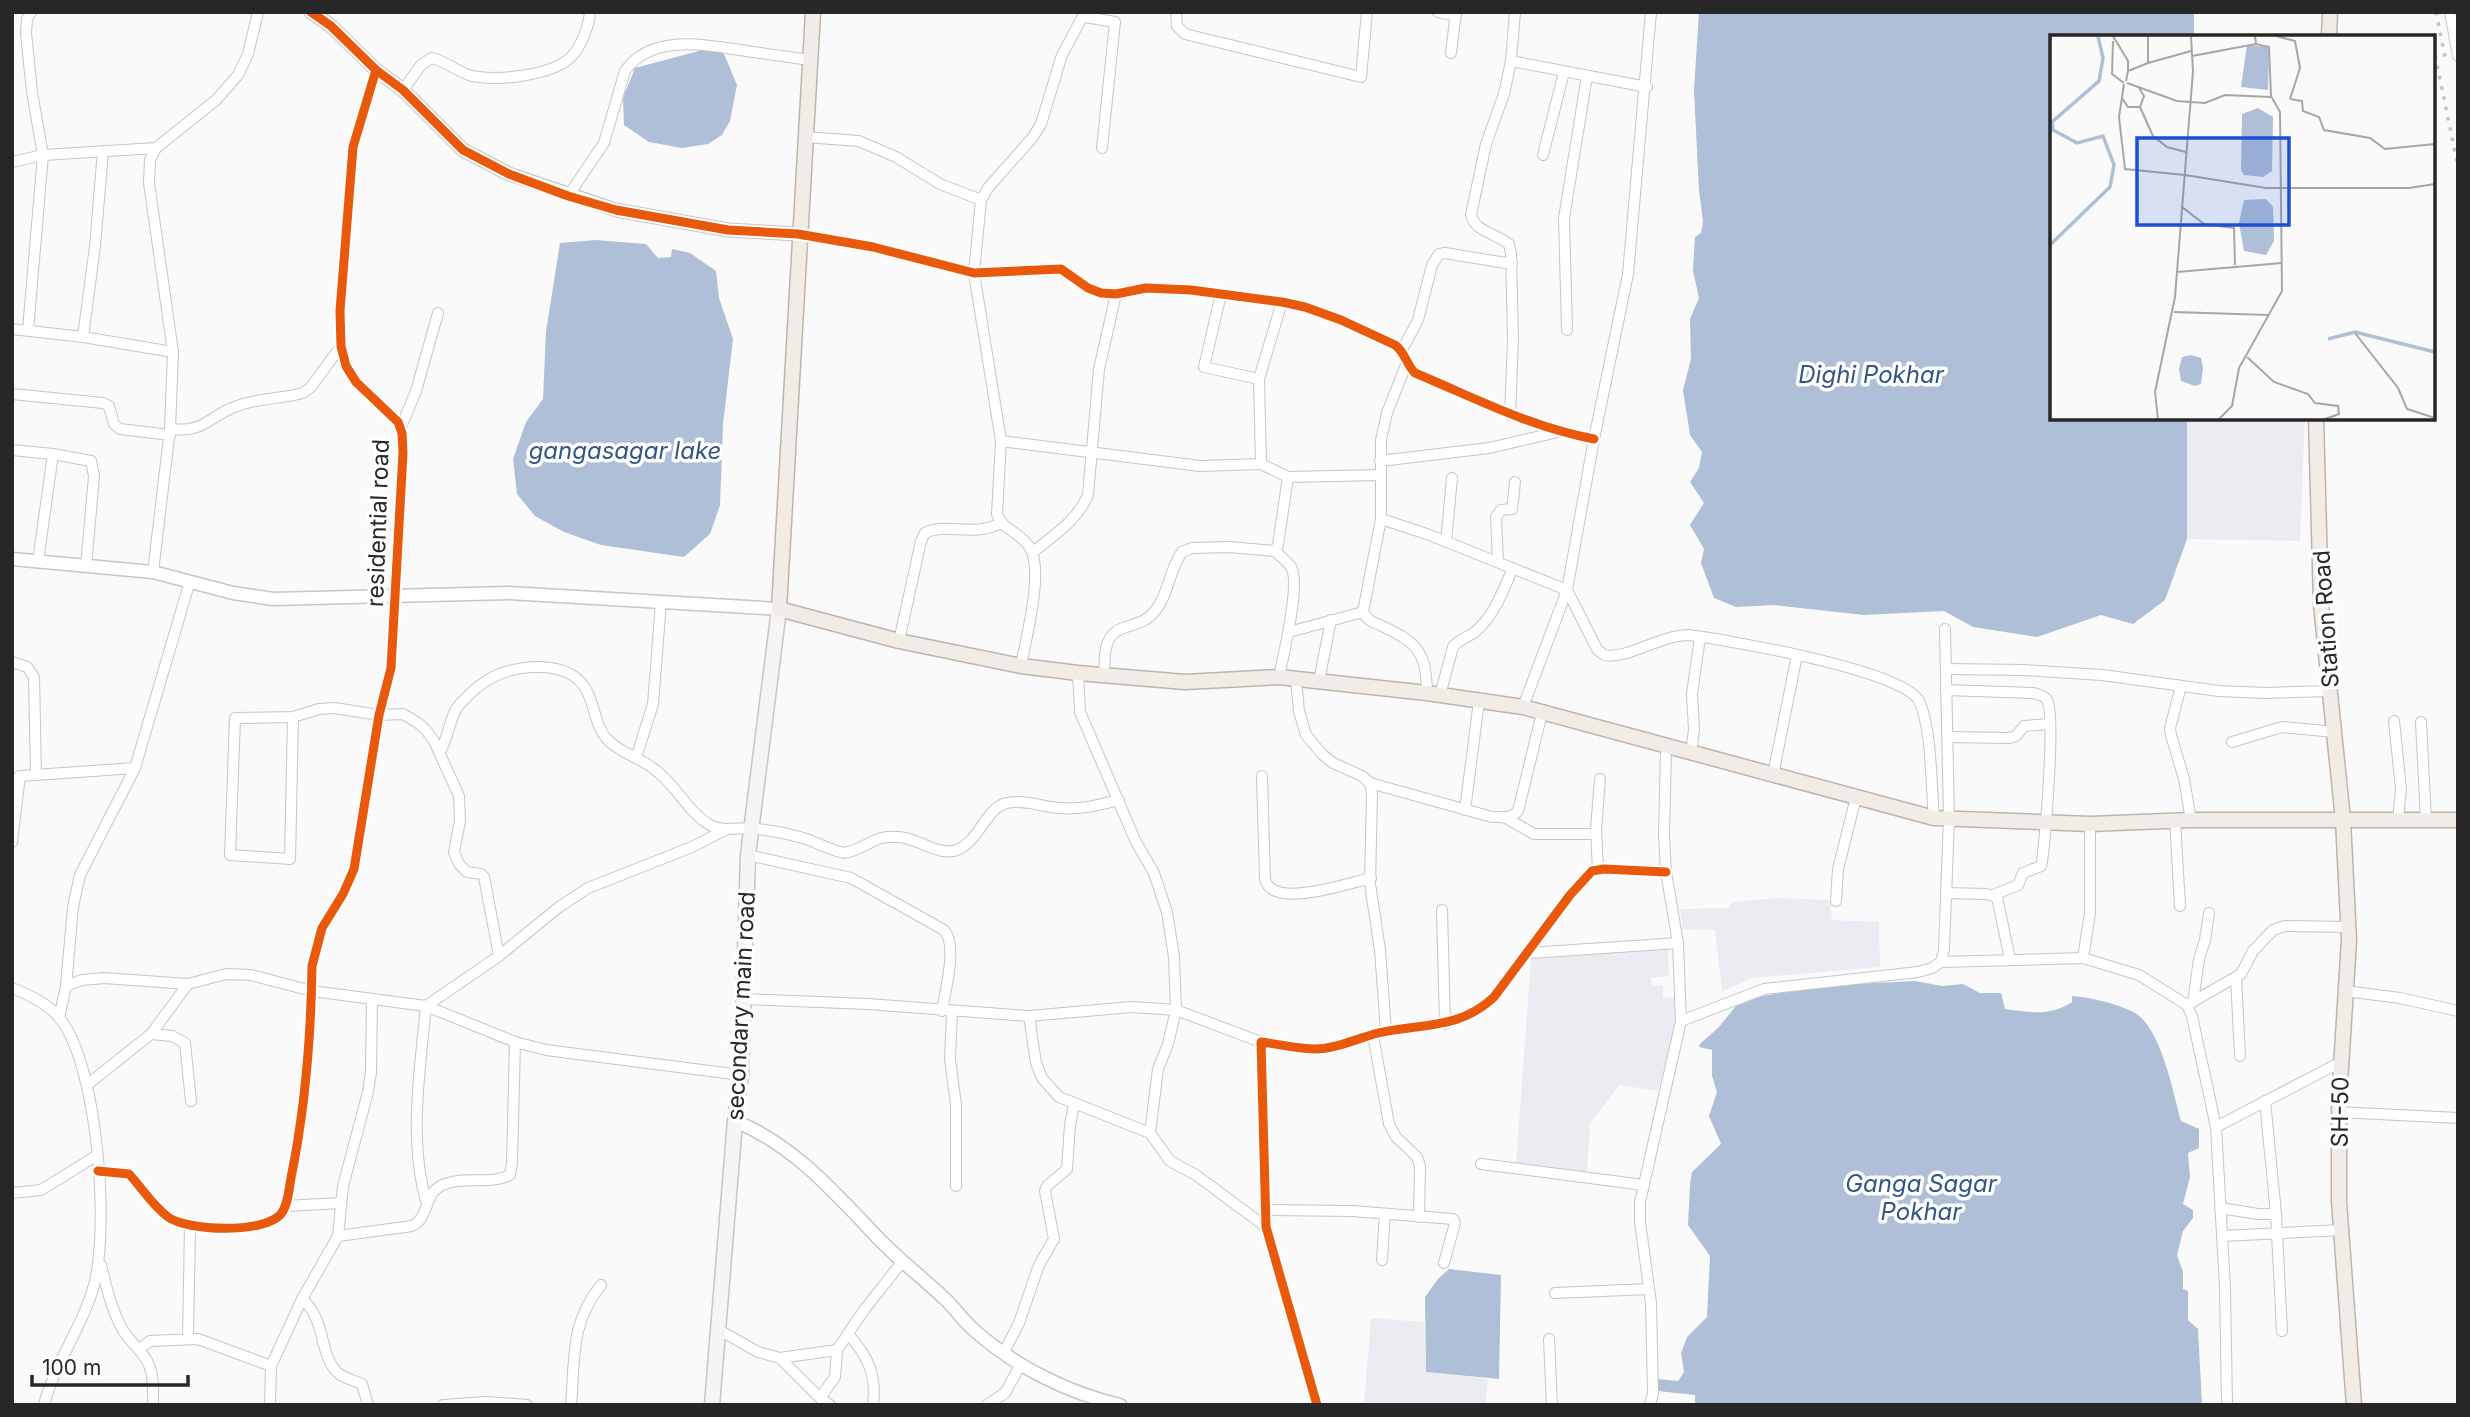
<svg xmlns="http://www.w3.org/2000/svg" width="2470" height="1417" font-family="Inter,sans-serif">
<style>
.built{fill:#ebecf1}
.water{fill:#aebfd7}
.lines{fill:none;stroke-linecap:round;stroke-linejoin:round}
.minor-casing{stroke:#c6c6c6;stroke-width:12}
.tertiary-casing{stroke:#c6c6c6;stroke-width:15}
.secondary-casing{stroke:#c6c6c6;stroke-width:17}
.primary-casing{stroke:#beb4ac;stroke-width:17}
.minor{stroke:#fefefe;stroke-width:10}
.tertiary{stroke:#fefefe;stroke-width:12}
.secondary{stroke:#f7f5f3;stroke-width:14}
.primary{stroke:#f2ece7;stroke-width:14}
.rail{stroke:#c3c3c4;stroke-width:3.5;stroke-dasharray:3.5 7;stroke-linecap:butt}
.cycleway-casing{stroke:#fff;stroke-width:13}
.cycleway{stroke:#e8590c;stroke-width:9}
.labels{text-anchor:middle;stroke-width:7;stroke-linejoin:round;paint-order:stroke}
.street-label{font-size:23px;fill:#272727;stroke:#fff}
.water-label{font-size:24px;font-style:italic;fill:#345685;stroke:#fff}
.inset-river{fill:none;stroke:#aebfd7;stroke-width:3.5}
.inset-road{fill:none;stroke:#a6a6a6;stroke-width:2}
.view{fill:#1d4ed8;fill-opacity:0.15;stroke:#1d4ed8;stroke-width:3.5}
.inset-edge{fill:none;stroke:#272727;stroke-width:3.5}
</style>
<rect width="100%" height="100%" fill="#fafafa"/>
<!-- built -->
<g class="built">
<path d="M 2187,418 L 2305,418 L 2300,541 L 2187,539 Z"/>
<path d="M 1777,898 L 1830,900 L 1832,920 L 1879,922 L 1880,967 L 1751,978 L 1722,992 L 1715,930 L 1683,929 L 1680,909 L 1729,908 L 1733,902 Z"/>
<path d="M 1668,947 L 1669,976 L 1651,978 L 1651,986 L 1663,985 L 1663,997 L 1678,999 L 1677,1021 L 1658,1091 L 1619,1085 L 1590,1124 L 1587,1172 L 1516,1164 L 1531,959 Z"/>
<path d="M 1371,1318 L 1424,1322 L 1426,1372 L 1488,1379 L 1485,1405 L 1364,1405 Z"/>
</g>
<!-- water -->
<g class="water">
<path d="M 1699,12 L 2194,12 L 2194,37 L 2052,37 L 2052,418 L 2187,418 L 2187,539 L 2165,600 L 2133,624 L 2101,615 L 2037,637 L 1973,627 L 1944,611 L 1864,615 L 1774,605 L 1736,607 L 1714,598 L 1701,563 L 1704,549 L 1690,525 L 1704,503 L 1690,482 L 1699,468 L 1702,452 L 1690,435 L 1683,390 L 1691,359 L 1690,319 L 1699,298 L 1693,271 L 1695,237 L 1701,233 L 1703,221 L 1699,191 L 1694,90 Z"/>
<path d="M 710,48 L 724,54 L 737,85 L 730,121 L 722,135 L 708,144 L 682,148 L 649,142 L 624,125 L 623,98 L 635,68 Z"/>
<path d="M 596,240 L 646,244 L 658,258 L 671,257 L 672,249 L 690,253 L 716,271 L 719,298 L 733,339 L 723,424 L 720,505 L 710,534 L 684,557 L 601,545 L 564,532 L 535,516 L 517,494 L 513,459 L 526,422 L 543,399 L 546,332 L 560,243 Z"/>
<path d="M 1915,981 L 1942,986 L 1963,984 L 1980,993 L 2001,993 L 2005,1009 C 2031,1012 2049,1017 2072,1002 L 2072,996 C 2089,997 2119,1004 2135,1013 C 2161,1028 2173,1092 2181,1121 L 2199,1129 L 2199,1148 L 2188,1153 L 2190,1177 L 2183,1204 L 2193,1210 L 2193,1218 L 2183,1231 L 2177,1255 L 2183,1272 L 2183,1289 L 2188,1291 L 2188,1320 L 2198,1329 L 2202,1405 L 1695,1405 L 1695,1395 L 1658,1391 L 1654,1385 L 1658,1379 L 1678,1381 L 1684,1372 L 1681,1353 L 1687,1337 L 1707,1317 L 1710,1256 L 1688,1225 L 1690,1184 L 1692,1172 L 1721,1144 L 1709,1116 L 1717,1092 L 1712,1076 L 1712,1050 L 1699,1047 L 1700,1044 L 1718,1028 L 1736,1006 L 1762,996 L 1835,985 Z"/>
<path d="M 1449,1269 L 1501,1275 L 1499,1379 L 1426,1372 L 1425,1297 L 1438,1279 Z"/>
</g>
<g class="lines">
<!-- minor casing -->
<g class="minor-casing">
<g id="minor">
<path d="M 1176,12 L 1177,26 L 1185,34 L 1361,77 L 1367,12"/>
<path d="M 1438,12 L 1456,16"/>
<path d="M 2450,12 L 2458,56"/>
<path d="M 1085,17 L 1115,22 L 1102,148"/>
<path d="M 1451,53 L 1456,12"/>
<path d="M 1511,61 L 1647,87"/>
<path d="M 403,90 L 421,65 L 432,58 C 446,61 457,72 472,76 C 498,81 551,76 571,57 C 581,47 589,26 590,12"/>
<path d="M 805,137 L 859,141 L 896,157 L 940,184 L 981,200"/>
<path d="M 1543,155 L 1564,72"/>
<path d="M 12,162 L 43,155 L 156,148 L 216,100 L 238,75 L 248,54 L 258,12"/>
<path d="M 568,196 L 604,143 L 625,71 C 652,33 706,45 746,51 C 767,54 788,57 810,60"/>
<path d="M 798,234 L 873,247 L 974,273 L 1061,269 L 1088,288 L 1101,293 L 1116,294 L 1146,288 L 1191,290 L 1282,302 L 1305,307 L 1341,320 L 1395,345 C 1405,352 1406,364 1415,373 C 1475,398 1530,427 1594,439"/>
<path d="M 1221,294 L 1204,367 L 1259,379"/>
<path d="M 1282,302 L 1259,379 L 1261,464 L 1288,477 L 1381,475"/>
<path d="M 12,329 L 83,337 L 173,352"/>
<path d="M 28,330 L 43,155 L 32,92 L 26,33 L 27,19 L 31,12"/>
<path d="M 1567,330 L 1564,218 L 1587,76"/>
<path d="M 83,337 L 95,246 L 103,151"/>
<path d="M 1402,350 L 1418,320 L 1432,265 L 1439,254 L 1445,253 L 1512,264"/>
<path d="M 1406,365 L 1387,413 L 1381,440 L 1381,519 L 1363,612 C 1367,620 1372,622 1380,625 C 1418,643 1426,651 1427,693"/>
<path d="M 12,394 L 103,403 L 109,406 L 114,424 L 120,429 L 170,435"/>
<path d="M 1510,415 L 1513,340 L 1511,253 L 1509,244 C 1497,234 1474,231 1471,215 L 1486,144 L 1504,94 L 1511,61 L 1515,12"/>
<path d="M 401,427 L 416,391 L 438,313"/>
<path d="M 170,429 C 205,433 207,417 237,406 C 258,398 281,399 303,393 L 311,387 L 341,346"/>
<path d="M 1001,441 L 1200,466 L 1261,464"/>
<path d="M 12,450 L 53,454 L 91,461 L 94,476 L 86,566"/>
<path d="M 1380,461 L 1489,448 L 1558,432"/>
<path d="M 1381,519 L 1427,534 L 1567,590 L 1597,649 L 1604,655 C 1627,660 1660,635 1689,635 C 1726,640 1904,670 1919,701 C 1932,728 1931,786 1934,818"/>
<path d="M 1446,542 L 1452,478"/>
<path d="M 1275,551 C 1280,556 1287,561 1291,567 C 1301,583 1283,657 1279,677"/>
<path d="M 1033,552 C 1054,535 1077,521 1088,495 L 1099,369 L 1116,294"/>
<path d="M 38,561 L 53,454"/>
<path d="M 1498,562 L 1496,517 L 1501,510 L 1512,509 L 1515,482"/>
<path d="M 153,572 L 170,429 L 173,352 L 149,183 L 150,160 L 156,148"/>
<path d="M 1289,632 L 1363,612"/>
<path d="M 899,641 L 921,541 L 925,533 C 946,522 973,538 1001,523"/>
<path d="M 12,662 L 27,667 L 34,677 L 36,775"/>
<path d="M 1021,666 C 1026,638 1044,571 1030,548 C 1022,533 1002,530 997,514 L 1001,441 L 974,273 L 981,200 L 988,188 L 1033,137 L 1041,124 L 1062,55 L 1085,12"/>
<path d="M 1946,669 L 2024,670 L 2102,675 L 2219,691 L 2265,693 L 2331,691"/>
<path d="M 1078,673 L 1080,712 L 1136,842 L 1154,873 L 1167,912 L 1174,957 L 1176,1010 L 1168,1044 L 1158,1069 L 1150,1133"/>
<path d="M 1104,675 C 1105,666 1104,657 1106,648 C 1113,619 1139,632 1155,611 C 1169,594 1169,570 1182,552 L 1192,548 L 1229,547 L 1275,551 L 1278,545 L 1288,477"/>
<path d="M 1296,679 L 1299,711 L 1306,735 L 1322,754 L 1333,763 L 1362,776 L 1370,783 L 1372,794 L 1370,884 L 1380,950 L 1386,1032"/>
<path d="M 1319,681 L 1331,620"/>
<path d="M 2181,686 L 2170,728 L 2171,735 L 2184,779 L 2191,820"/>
<path d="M 1946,690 L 2033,693 C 2037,694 2044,695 2047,700 C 2056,716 2045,837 2042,862 L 2041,866 L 2023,873 L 2018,885 L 1993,895"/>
<path d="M 1440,695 L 1453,647 C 1459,639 1469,637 1476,631 C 1495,615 1503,590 1513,568"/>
<path d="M 1523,707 L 1567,590 L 1594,439 L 1628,274 L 1651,12"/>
<path d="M 293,717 L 290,859 L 230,855 L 235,718 L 293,717 L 319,709 L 334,708 L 379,715 L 403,714 L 418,723 L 426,730 L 434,741 L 459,796 L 460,821 L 454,852 L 459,864 L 467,872 L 481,874 L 484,877 L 499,956"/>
<path d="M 2394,721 L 2401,789 L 2398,820"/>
<path d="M 2421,722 L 2426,820"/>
<path d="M 1948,737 L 2009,738 L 2016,736 L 2024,726 L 2049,724"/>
<path d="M 2232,742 L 2282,727 L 2335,732"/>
<path d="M 440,752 C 449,736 450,714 460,704 C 469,694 481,683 493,677 C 519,664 568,660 585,688 C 596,705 594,727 609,741 C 622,754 641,758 654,769 C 676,784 687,812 710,825 C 724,833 742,826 757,829 C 774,831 792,834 809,840 C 821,845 831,850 844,853 C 868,849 874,832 905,838 C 921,841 940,856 957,850 C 980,841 986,807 1007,803 C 1023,799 1043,807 1060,808 C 1081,810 1099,805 1119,800"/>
<path d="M 1691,754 L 1694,729 L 1692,694 L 1700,637"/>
<path d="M 636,758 L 653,704 L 661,602"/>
<path d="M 1773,775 L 1797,655"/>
<path d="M 1262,776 L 1265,879 C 1272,910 1348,883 1371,878"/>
<path d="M 12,781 L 20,776 L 135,768"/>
<path d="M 1370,783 L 1492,817 C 1503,817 1511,819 1518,811 L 1542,713"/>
<path d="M 1465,810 L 1479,701"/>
<path d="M 1506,818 L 1534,834 L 1596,834"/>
<path d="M 2175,820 L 2180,906"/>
<path d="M 12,842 L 20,776"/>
<path d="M 748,855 L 851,878 L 944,930 C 958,945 945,991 942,1011"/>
<path d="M 1598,870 L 1596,829 L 1600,779"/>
<path d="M 1946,893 L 1986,894 L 1997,897 L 2010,959"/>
<path d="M 1836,901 L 1838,869 L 1856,797"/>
<path d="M 1442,910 L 1445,1024"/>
<path d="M 1529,953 L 1678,943"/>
<path d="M 2083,958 L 2090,913 L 2090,824"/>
<path d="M 1941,962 L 2083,958 L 2139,975 L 2187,1005 L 2192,1016 L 2216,1127 L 2225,1288 L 2227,1405"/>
<path d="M 2236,977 L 2240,1056"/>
<path d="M 66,986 L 82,980 L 104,978 L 188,984 L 226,974 L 251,975 L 312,991 L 426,1006 L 515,1042 L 546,1050 L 741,1075"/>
<path d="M 12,988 C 30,995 49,1004 61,1020 C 98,1068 111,1235 92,1292 C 80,1331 54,1365 44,1405"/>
<path d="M 2345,991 L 2400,998 L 2458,1011"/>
<path d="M 743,999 L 868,1004 L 1029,1016 L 1132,1007 L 1176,1010 L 1261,1042"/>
<path d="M 2193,1002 L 2199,959 L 2205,940 L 2209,913"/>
<path d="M 2187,1005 L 2241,974 L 2253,951 L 2273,930 L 2285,926 L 2348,927"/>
<path d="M 952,1012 L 950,1059 L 956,1105 L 956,1186"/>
<path d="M 1029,1016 L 1036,1063 L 1042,1078 L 1059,1097 L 1150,1133 L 1170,1161 L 1196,1175 L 1266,1227"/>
<path d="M 59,1018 L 66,986 L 73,907 L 80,875 L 135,768 L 190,581"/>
<path d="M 1681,1021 L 1764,989 L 1918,972 L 1932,968 L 1941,962 L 1944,949 L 1949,819 L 1945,629"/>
<path d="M 151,1034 L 172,1036 L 185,1043 L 191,1101"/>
<path d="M 1373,1035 L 1389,1124 L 1396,1137 L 1417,1157 L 1420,1166 L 1419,1217"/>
<path d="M 87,1085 L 151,1034 L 188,984"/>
<path d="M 2265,1101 L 2276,1214 L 2282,1331"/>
<path d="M 2339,1112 L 2458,1118"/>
<path d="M 2216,1127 L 2341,1062"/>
<path d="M 1481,1164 L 1644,1185"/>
<path d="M 98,1171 L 129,1174 C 142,1188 152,1205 168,1217 C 187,1231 264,1234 281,1214 C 288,1205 289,1189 291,1178 C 305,1109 311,1036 312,966 L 322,928 L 343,894 L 354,869 L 379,715 L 391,668 L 403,453 L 402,433 L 398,422 L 356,382 L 346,366 L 341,346 L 340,311 L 353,147 L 376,70"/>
<path d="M 12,1193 L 41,1190 L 96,1156"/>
<path d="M 427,1204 C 408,1142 420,1070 426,1006 L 499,956 L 559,907 L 588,888 L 692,847 L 727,829"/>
<path d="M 285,1206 L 341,1203"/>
<path d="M 2220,1208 L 2258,1214 L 2276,1214"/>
<path d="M 1265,1210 L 1352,1211 L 1453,1219 L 1455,1223 L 1444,1263"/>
<path d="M 338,1236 L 412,1226 C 429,1218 424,1196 439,1187 C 460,1174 489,1186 510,1175 L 512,1163 L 515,1042"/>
<path d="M 2222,1236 L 2342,1230"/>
<path d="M 1382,1260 L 1385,1214"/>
<path d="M 101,1265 C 106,1286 111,1307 121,1327 C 126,1336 132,1342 138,1349 C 155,1366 153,1382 153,1405"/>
<path d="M 1555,1293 L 1648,1289"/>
<path d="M 302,1299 C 326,1319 319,1354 337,1372 C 344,1379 354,1380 362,1384 L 368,1405"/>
<path d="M 719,1330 L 758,1352 L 780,1358 L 837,1350 L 864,1310 L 902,1262"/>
<path d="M 848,1334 C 868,1356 877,1375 873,1405"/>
<path d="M 188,1338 L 190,1227"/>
<path d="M 1549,1339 L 1552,1405"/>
<path d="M 139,1349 L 150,1341 L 198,1339 L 271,1366 L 302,1299 L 338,1236 L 343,1186 L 368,1092 L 371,1072 L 372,1000"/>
<path d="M 1004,1352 L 1019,1323 L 1039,1265 L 1054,1239 L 1045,1191 L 1047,1186 L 1067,1169 L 1070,1125 L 1074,1105"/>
<path d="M 780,1358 L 820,1398 L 830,1405"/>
<path d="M 820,1398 L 835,1377 L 837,1350"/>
<path d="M 270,1405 L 271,1366"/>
<path d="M 443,1405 L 486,1402 L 527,1405"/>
<path d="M 571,1405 C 575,1359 570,1323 601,1285"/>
<path d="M 987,1405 L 1005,1393 L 1021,1364"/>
<path d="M 1317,1405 L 1266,1227 L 1261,1042 C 1279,1044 1298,1049 1315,1049 C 1336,1049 1358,1038 1378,1033 C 1422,1023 1459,1030 1494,997 L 1570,895 L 1592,871 L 1604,869 L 1666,872"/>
<path d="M 1650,1405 L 1653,1393 L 1651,1303 L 1640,1222 L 1640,1202 L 1681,1021 L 1678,943 L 1666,872 L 1664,836 L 1666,748"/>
</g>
</g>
<!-- tertiary casing -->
<g class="tertiary-casing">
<g id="tertiary">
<path d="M 311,12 L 331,26 L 376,70 L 403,90 L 463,150 L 509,174 L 616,210 L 728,230 L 798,234"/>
<path d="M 12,559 L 153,572 L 233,593 L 273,599 L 509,593 L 779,609"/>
<path d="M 735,1121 C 794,1145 835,1193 878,1238 C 899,1260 923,1278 945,1299 C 955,1308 963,1321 974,1330 C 1014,1366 1068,1393 1120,1405"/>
</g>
</g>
<!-- secondary casing -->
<g class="secondary-casing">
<path id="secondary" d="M 712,1405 L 735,1121 L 741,1075 L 748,855 L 779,609"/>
</g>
<!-- primary casing -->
<g class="primary-casing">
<g id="primary">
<path d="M 813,12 L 779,609 L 899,641 L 1021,666 L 1078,673 L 1185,682 L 1279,677 L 1427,693 L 1523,707 L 1934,818 L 2090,824 L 2191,820 L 2458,820"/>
<path d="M 2329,37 L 2330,12"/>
<path d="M 2316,418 L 2321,605 L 2343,820 L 2349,940 L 2339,1100 L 2339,1201 L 2354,1405"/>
</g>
</g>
<!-- minor -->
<use href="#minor" class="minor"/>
<!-- tertiary -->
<use href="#tertiary" class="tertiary"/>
<!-- secondary -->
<use href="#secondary" class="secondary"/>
<!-- primary -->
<use href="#primary" class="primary"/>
<!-- rail -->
<g class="rail">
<path d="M 2436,12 L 2445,57"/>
<path d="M 2433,45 L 2458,167"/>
</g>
<!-- cycleway casing -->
<g class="cycleway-casing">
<g id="cycleway">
<path d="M 311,12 L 331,26 L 376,70 L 403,90 L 463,150 L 509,174 L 568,196 L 616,210 L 728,230 L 798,234 L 873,247 L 974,273 L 1061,269 L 1088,288 L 1101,293 L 1116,294 L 1146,288 L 1191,290 L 1282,302 L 1305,307 L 1341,320 L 1395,345 C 1405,352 1406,364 1415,373 C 1475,398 1530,427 1594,439"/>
<path d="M 98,1171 L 129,1174 C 142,1188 152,1205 168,1217 C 187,1231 264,1234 281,1214 C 288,1205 289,1189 291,1178 C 305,1109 311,1036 312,966 L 322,928 L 343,894 L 354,869 L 379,715 L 391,668 L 403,453 L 402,433 L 398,422 L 356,382 L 346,366 L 341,346 L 340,311 L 353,147 L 376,70"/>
<path d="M 1317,1405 L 1266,1227 L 1261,1042 C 1279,1044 1298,1049 1315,1049 C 1336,1049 1358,1038 1378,1033 C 1422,1023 1459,1030 1494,997 L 1570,895 L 1592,871 L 1604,869 L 1666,872"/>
</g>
</g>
<!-- cycleway -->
<use href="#cycleway" class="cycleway"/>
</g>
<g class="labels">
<!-- street labels -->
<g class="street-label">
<text transform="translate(378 523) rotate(-88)" y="8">residential road</text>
<text transform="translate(2326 619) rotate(-94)" y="8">Station Road</text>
<text transform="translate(741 1006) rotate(-87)" y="8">secondary main road</text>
<text transform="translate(2340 1112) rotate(-89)" y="8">SH-50</text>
</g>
<!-- water labels -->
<g class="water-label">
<text x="1871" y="383">Dighi Pokhar</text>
<text x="625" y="459">gangasagar lake</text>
<text x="1921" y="1192">Ganga Sagar<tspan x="1921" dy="28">Pokhar</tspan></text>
</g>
</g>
<!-- overview -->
<g transform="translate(2050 35)">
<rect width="385" height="385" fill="#fafafa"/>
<path d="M 197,10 L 219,12 L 218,55 L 191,52 ZM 208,73 L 223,82 L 222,136 L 213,142 L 194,140 L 191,135 L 192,79 ZM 194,165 L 216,164 L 223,172 L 224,206 L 216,220 L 194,216 L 189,188 ZM 141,320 L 151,323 L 153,333 L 151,349 L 145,351 L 131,346 L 129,334 L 132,322 Z" fill="#aebfd7"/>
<path class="inset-river" d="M 0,210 L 60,152 L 64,130 L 53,101 L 27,108 L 3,95 L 2,87 L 49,46 L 53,23 L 48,1M 278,304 L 305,297 L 385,317"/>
<path class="inset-road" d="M 63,1 L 78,26 L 78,36M 226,1 L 245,6 L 250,33 L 240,64M 63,6 L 62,39 L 74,48M 142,21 L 206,9M 98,28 L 141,16M 76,46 L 78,36 L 98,28 L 98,1M 77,48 L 127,66 L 155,68 L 175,60 L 221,62M 74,49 L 69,82 L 75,134 L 135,140M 72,63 L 78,72 L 90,72 L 94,61 L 89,53M 240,64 L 252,66 L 253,76 L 269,82 L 274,95 L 320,103 L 335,114 L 385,109M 90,72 L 103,101 L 117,112 L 136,117M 135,140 L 216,153 L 359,153 L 385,149M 132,172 L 154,189 L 184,193 L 185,230M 127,237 L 232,228M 124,277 L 218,280M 305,298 L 348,353 L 357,374 L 385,383M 197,322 L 224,347 L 258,359 L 265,368 L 288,371 L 289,379 L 275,384M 108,384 L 105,357 L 125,262 L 143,36 L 141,1M 169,384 L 182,371 L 189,333 L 232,256 L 230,77 L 221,61 L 219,12 L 206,9 L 205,1"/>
<path class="view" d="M 87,103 L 239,103 L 239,190 L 87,190 Z"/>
<rect width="385" height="385" class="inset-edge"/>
</g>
<!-- border -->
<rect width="2470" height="1417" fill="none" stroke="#272727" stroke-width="28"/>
<!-- scale -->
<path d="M32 1375v10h156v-10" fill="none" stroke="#272727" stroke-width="3.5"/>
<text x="42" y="1375" font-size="21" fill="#272727" stroke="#ffffff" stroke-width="5" paint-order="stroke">100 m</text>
</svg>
